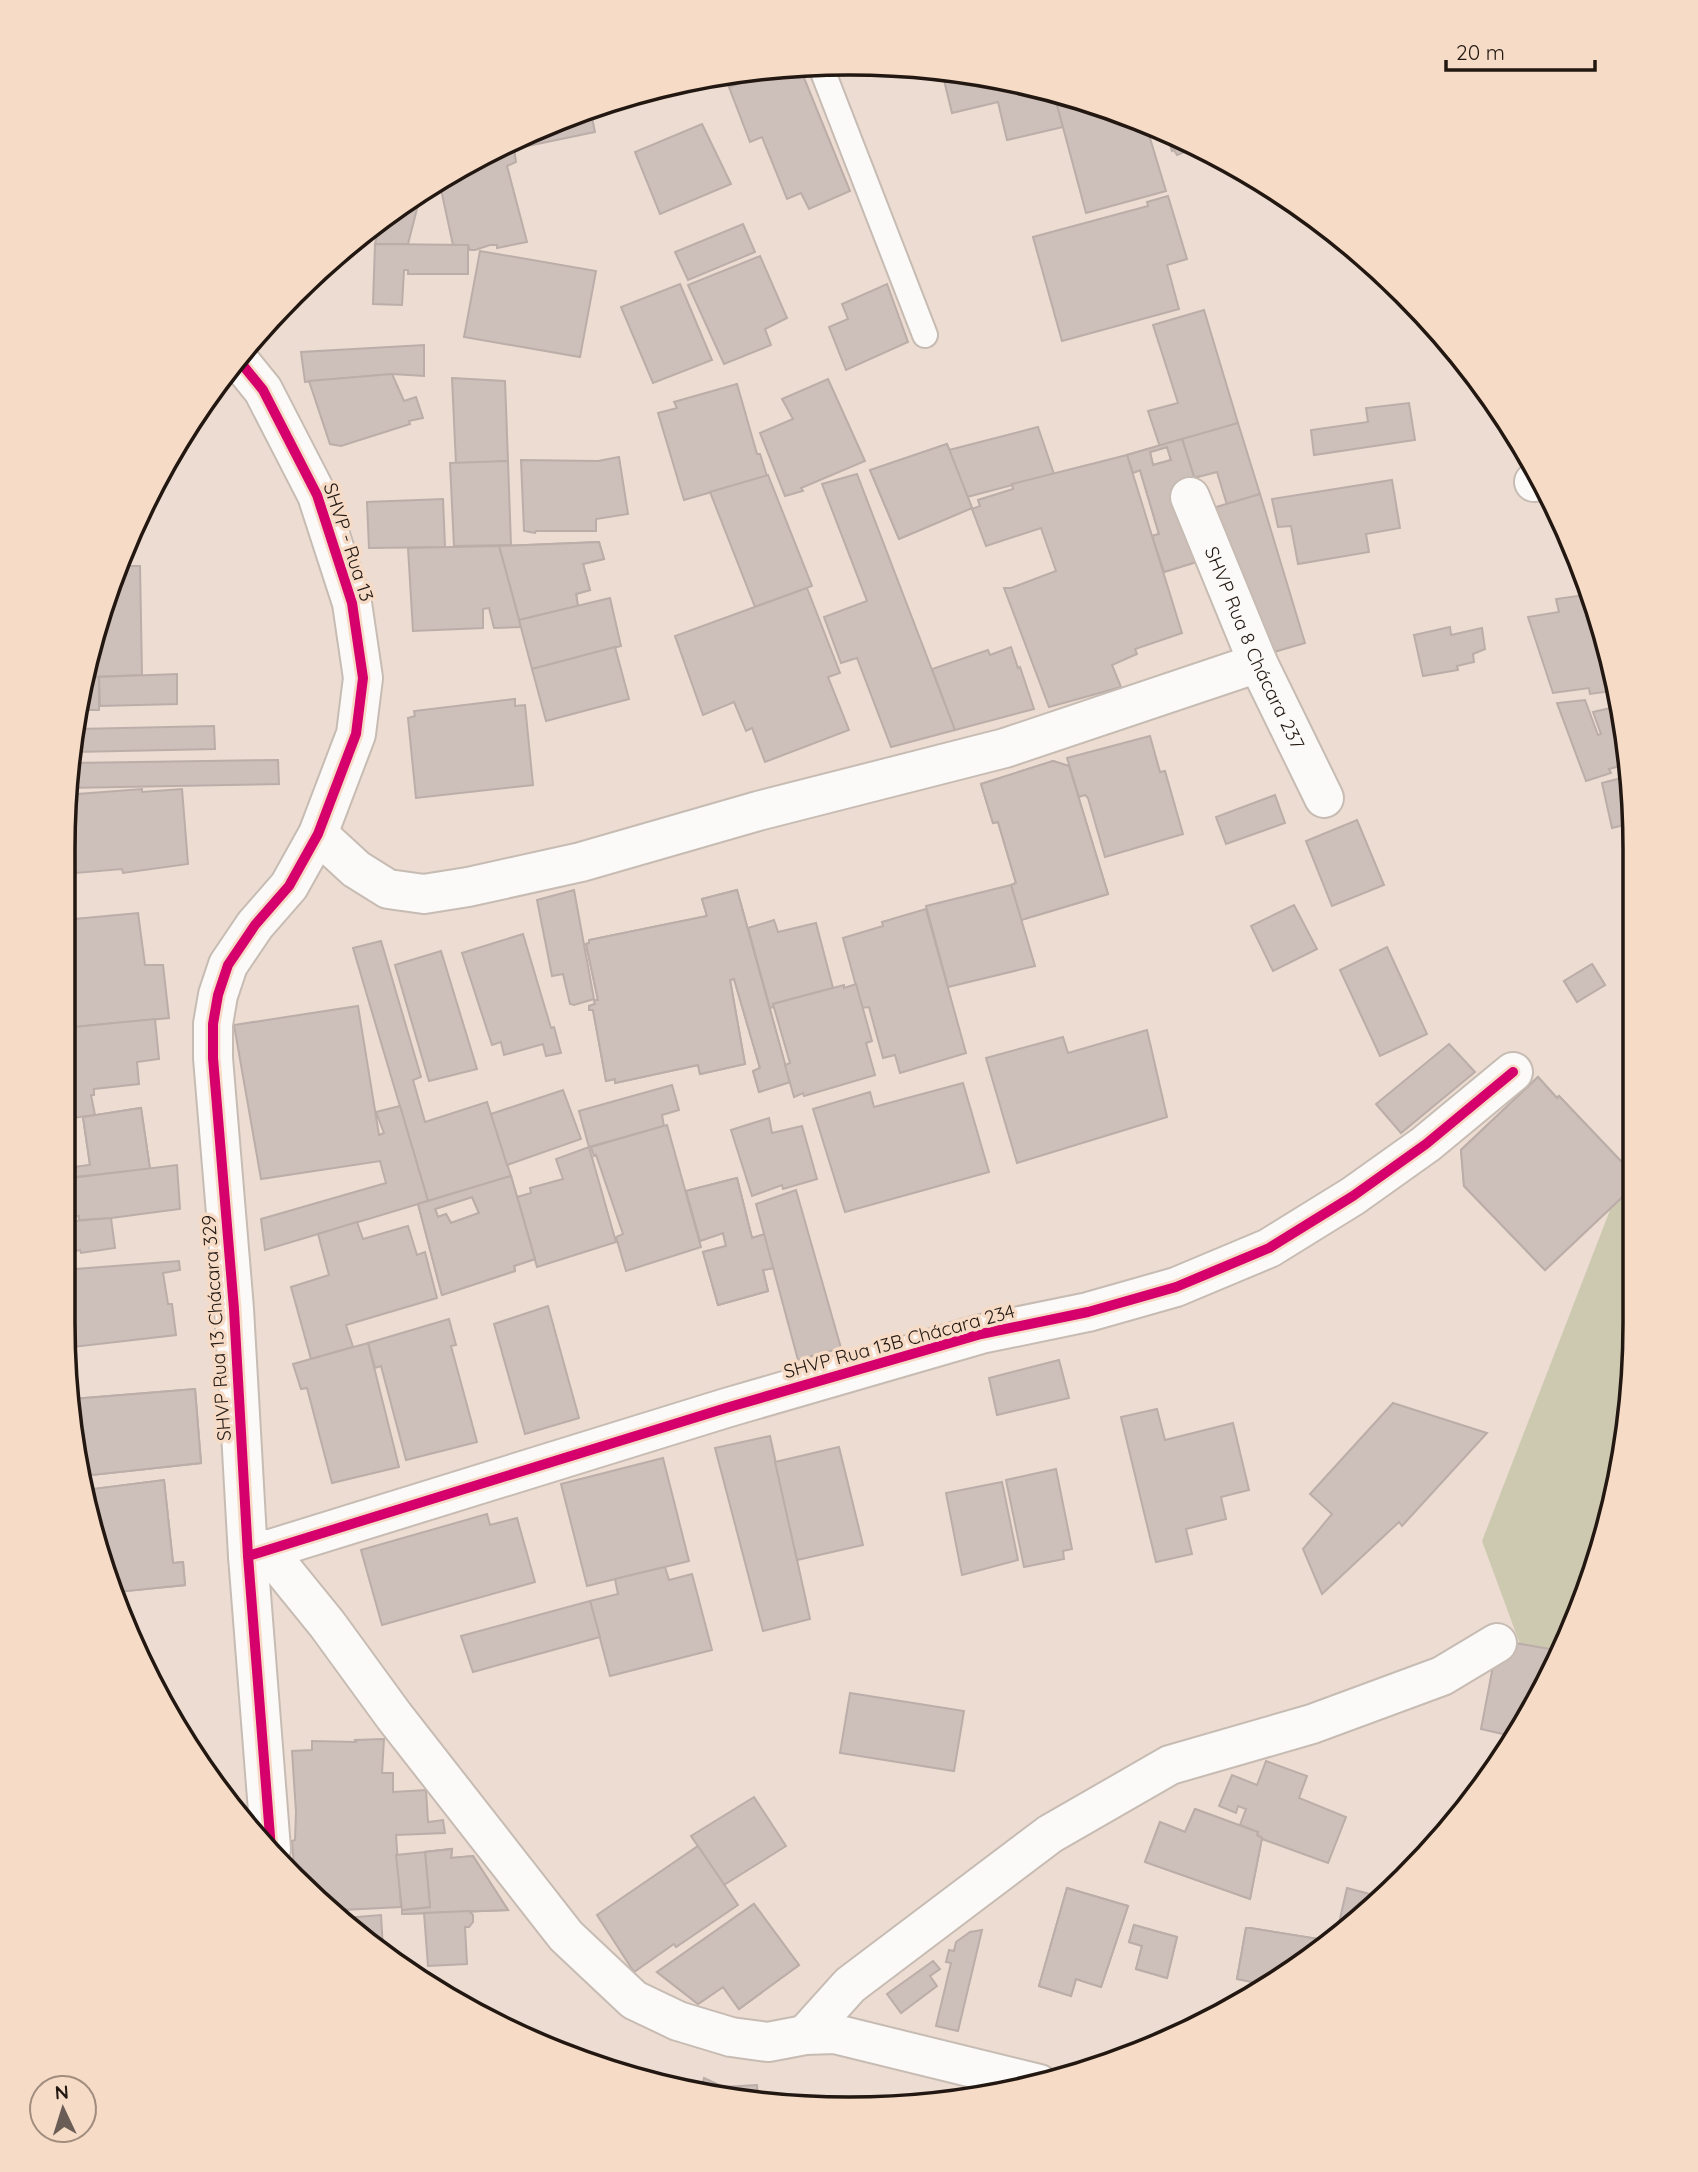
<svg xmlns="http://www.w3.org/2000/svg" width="1698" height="2172" font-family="Quicksand,sans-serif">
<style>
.green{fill:#cdc9b1}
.building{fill:#cdbfb9;stroke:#bbada8;stroke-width:2;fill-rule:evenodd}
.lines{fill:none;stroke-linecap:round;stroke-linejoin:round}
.service-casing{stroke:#c7bcb3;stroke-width:28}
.minor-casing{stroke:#c7bcb3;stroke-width:42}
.service{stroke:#fcfaf8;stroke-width:24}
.minor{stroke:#fcfaf8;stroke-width:38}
.cycleway-casing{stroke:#f6dbc7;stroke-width:15}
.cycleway{stroke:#d6006c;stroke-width:10}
.labels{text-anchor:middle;stroke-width:7;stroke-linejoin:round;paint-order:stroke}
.street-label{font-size:19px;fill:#221811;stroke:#f6dbc7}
.rim{fill:none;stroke:#221811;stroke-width:3.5}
</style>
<rect width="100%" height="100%" fill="#ecdcd2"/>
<!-- green -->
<path class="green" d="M 1634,1148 L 1635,1323 L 1620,1476 L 1575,1623 L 1538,1693 L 1482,1541 Z"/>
<!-- building -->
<g class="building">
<path d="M 800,68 L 850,191 L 809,209 L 801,193 L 787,199 L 762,137 L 750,142 L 729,87 L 767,73 L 765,69 Z"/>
<path d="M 765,69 L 767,73 L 729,87 L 725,75 L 746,70 Z"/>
<path d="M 942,72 L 1053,90 L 1063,127 L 1007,140 L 998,102 L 952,113 Z"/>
<path d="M 1053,90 L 1146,125 L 1166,191 L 1086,213 Z"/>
<path d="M 590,108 L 595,132 L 518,148 L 517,141 Z"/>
<path d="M 702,124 L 731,184 L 660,214 L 635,152 Z"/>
<path d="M 1166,132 L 1196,144 L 1199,146 L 1177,155 L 1174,150 L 1172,151 Z"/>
<path d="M 517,141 L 518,147 L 497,151 L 497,150 Z"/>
<path d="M 514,149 L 516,162 L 507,166 L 527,242 L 497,248 L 497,245 L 490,245 L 475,250 L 470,250 L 468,245 L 453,245 L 439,180 L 456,169 L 486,155 Z"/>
<path d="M 421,193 L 408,244 L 375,244 L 380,223 Z"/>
<path d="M 1168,196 L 1187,259 L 1167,265 L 1179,309 L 1062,341 L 1033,237 L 1148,206 L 1147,202 Z"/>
<path d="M 743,224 L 755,252 L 688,280 L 675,252 Z"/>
<path d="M 375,244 L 468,245 L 468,274 L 408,274 L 408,270 L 404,270 L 402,305 L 373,304 Z"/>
<path d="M 480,251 L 596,271 L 580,357 L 464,337 Z"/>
<path d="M 760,256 L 787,318 L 765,329 L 771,345 L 724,364 L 688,285 Z"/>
<path d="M 680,284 L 712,360 L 653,383 L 621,307 Z"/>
<path d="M 887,284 L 908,342 L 846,370 L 829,327 L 848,319 L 842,304 Z"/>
<path d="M 1204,310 L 1238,423 L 1160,447 L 1148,411 L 1178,403 L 1153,325 Z"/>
<path d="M 424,345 L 424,376 L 392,374 L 305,382 L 301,352 Z"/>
<path d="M 392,374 L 404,401 L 416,397 L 423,418 L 409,421 L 410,424 L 341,446 L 330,444 L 309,381 Z"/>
<path d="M 452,378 L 505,381 L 508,461 L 456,464 Z"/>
<path d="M 828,379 L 865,461 L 801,488 L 803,491 L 785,496 L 760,433 L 793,419 L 782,399 Z"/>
<path d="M 737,384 L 757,454 L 760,454 L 767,476 L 684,500 L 658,413 L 677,408 L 674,402 Z"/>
<path d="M 1409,403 L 1415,440 L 1314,455 L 1311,430 L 1368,422 L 1366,408 Z"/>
<path d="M 1238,423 L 1260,494 L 1227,505 L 1217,472 L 1194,478 L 1182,439 Z"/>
<path d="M 1038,427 L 1054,474 L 967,497 L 949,450 Z"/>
<path d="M 1182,439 L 1219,555 L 1164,572 L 1152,536 L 1159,534 L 1140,470 L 1133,473 L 1127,455 ZM 1167,447 L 1171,460 L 1153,465 L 1150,452 Z"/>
<path d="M 1182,439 L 1219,555 L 1164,572 L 1152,536 L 1159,534 L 1140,470 L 1133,473 L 1127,455 ZM 1167,447 L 1171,460 L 1153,465 L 1150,452 Z"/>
<path d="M 947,444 L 972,508 L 899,539 L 870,470 Z"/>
<path d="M 947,444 L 972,508 L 899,539 L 870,470 Z"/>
<path d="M 1127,455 L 1182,633 L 1135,649 L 1137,654 L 1112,665 L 1121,687 L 1049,707 L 1004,588 L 1011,588 L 1056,571 L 1041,528 L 986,546 L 972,509 L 980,506 L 978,500 L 1013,489 L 1012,484 Z"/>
<path d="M 619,457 L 628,514 L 596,519 L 596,531 L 536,531 L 535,533 L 524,531 L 521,460 L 598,461 Z"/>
<path d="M 508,461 L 511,545 L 454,546 L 450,463 Z"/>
<path d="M 857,474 L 955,730 L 891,747 L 857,658 L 841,663 L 824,617 L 867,601 L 822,484 Z"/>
<path d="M 768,475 L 812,586 L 755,607 L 710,492 Z"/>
<path d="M 1392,480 L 1400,528 L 1366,534 L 1369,552 L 1298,564 L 1291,526 L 1278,527 L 1272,499 Z"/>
<path d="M 1260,494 L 1305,643 L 1260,656 L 1213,508 Z"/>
<path d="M 443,499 L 445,547 L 369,548 L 367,502 Z"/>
<path d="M 599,542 L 604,559 L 583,564 L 590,590 L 576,594 L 578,606 L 519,620 L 499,546 Z"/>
<path d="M 599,542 L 604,559 L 583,564 L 590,590 L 576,594 L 578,606 L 519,620 L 499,546 Z"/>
<path d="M 499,546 L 521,627 L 494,628 L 489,608 L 483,609 L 483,628 L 413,631 L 408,548 Z"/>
<path d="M 118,566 L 140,566 L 142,675 L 89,677 L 105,596 Z"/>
<path d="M 807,588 L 840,673 L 828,677 L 849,730 L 765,762 L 752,728 L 746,731 L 734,702 L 703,715 L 675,636 Z"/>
<path d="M 1592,594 L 1612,691 L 1590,694 L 1589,688 L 1553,693 L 1528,617 L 1559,612 L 1556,599 Z"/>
<path d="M 610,598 L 621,646 L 532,669 L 519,620 Z"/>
<path d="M 1450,627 L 1451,635 L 1482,628 L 1485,649 L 1473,654 L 1474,662 L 1457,666 L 1458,670 L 1423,676 L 1414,635 Z"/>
<path d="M 615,647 L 629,699 L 546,721 L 532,669 Z"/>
<path d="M 1011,647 L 1018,668 L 1020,667 L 1034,709 L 955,730 L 932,669 L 988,650 L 990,655 Z"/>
<path d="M 177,674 L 177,704 L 100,706 L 99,677 Z"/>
<path d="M 89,677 L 99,677 L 99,710 L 82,710 Z"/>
<path d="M 515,699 L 515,706 L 525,705 L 533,785 L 416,798 L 408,718 L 415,716 L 414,711 Z"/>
<path d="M 1585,700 L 1598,735 L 1601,734 L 1593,712 L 1615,707 L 1627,764 L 1609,769 L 1611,773 L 1586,781 L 1557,703 Z"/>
<path d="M 214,726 L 215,749 L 74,752 L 78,729 Z"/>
<path d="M 1150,736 L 1160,772 L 1165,771 L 1183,834 L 1105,857 L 1088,798 L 1085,795 L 1079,797 L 1067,758 Z"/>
<path d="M 278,760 L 279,784 L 67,788 L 72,763 Z"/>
<path d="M 1053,761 L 1069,766 L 1108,894 L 1021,920 L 1011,885 L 1016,883 L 998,822 L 993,823 L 981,784 Z"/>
<path d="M 1053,761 L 1069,766 L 1108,894 L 1021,920 L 1011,885 L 1016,883 L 998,822 L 993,823 L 981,784 Z"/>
<path d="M 1629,776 L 1633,797 L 1633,823 L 1612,828 L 1602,783 Z"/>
<path d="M 142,789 L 142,792 L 182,789 L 188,864 L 123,873 L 122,869 L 64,874 L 65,795 Z"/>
<path d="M 1275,795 L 1285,823 L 1226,844 L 1216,817 Z"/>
<path d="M 1357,820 L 1384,885 L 1332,906 L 1306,841 Z"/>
<path d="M 1011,885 L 1035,966 L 948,987 L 926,906 Z"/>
<path d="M 574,890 L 594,999 L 574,1005 L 570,1004 L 563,974 L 552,976 L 537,900 Z"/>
<path d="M 737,890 L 790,1082 L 759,1092 L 753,1071 L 760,1068 L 734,979 L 730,980 L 745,1064 L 700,1074 L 698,1065 L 615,1083 L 615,1079 L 606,1081 L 593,1010 L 589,1010 L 589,1006 L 595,1004 L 594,1000 L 598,1000 L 586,944 L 589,943 L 589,940 L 707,916 L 702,899 Z"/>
<path d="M 737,890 L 790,1082 L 759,1092 L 753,1071 L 760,1068 L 734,979 L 730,980 L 745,1064 L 700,1074 L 698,1065 L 615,1083 L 615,1079 L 606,1081 L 593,1010 L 589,1010 L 589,1006 L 595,1004 L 594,1000 L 598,1000 L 586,944 L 589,943 L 589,940 L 707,916 L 702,899 Z"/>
<path d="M 1294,905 L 1317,949 L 1273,971 L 1251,926 Z"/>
<path d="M 926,909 L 966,1053 L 900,1073 L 895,1055 L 883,1058 L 869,1007 L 862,1008 L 843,938 L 883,926 L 882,922 Z"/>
<path d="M 138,913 L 145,965 L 163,965 L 169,1018 L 64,1028 L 64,920 Z"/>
<path d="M 774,920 L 778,932 L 816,923 L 833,988 L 773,1004 L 774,1007 L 770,1008 L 748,928 Z"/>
<path d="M 523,934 L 551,1028 L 554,1027 L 561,1053 L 546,1056 L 543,1044 L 504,1055 L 501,1042 L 492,1045 L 462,953 Z"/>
<path d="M 381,941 L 421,1077 L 413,1080 L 425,1122 L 487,1102 L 511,1176 L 428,1201 L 353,948 Z"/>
<path d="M 1387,947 L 1427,1034 L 1380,1056 L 1340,970 Z"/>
<path d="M 441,951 L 477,1069 L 429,1081 L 395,965 Z"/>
<path d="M 1592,964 L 1605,985 L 1577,1002 L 1564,981 Z"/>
<path d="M 1592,964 L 1605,985 L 1577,1002 L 1564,981 Z"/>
<path d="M 856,984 L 872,1041 L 866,1043 L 875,1075 L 804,1096 L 803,1093 L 794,1097 L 785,1065 L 790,1063 L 773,1004 L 844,985 L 844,988 Z"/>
<path d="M 358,1006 L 379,1135 L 384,1133 L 376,1112 L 400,1106 L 428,1201 L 265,1250 L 261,1219 L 386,1183 L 380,1161 L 261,1179 L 234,1025 Z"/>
<path d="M 155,1019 L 159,1059 L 137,1062 L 139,1084 L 94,1089 L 94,1095 L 91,1095 L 95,1115 L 64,1119 L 64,1092 L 69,1091 L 64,1068 L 64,1028 Z"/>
<path d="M 1147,1030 L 1167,1117 L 1017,1163 L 986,1058 L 1063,1037 L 1068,1053 Z"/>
<path d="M 1449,1044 L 1475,1072 L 1401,1133 L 1376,1104 Z"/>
<path d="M 1538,1077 L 1557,1098 L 1559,1096 L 1635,1176 L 1635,1185 L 1545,1270 L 1464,1186 L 1461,1150 Z"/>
<path d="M 1538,1077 L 1557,1098 L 1559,1096 L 1635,1176 L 1635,1185 L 1545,1270 L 1464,1186 L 1461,1150 Z"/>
<path d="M 963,1083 L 989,1172 L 845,1212 L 813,1109 L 870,1092 L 874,1107 Z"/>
<path d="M 672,1085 L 679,1110 L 662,1115 L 664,1126 L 589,1147 L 579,1111 Z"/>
<path d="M 563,1090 L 581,1139 L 507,1165 L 491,1114 Z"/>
<path d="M 141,1108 L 150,1169 L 75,1177 L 74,1167 L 90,1165 L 83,1117 Z"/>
<path d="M 141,1108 L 150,1169 L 75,1177 L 74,1167 L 90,1165 L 83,1117 Z"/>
<path d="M 769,1118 L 772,1133 L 802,1126 L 817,1179 L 783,1189 L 782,1185 L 752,1196 L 731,1130 Z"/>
<path d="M 667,1125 L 701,1247 L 626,1271 L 616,1237 L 623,1234 L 596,1155 L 594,1156 L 591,1147 Z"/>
<path d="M 589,1147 L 616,1242 L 537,1267 L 517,1197 L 531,1193 L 530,1188 L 563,1179 L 556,1159 Z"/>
<path d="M 177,1165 L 180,1209 L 111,1218 L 79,1220 L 79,1216 L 63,1218 L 63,1179 Z"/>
<path d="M 511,1176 L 535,1259 L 514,1266 L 515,1271 L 442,1295 L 418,1204 ZM 472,1197 L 479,1213 L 451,1223 L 446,1214 L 438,1217 L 435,1209 Z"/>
<path d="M 511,1176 L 535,1259 L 514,1266 L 515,1271 L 442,1295 L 418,1204 ZM 472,1197 L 479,1213 L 451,1223 L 446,1214 L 438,1217 L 435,1209 Z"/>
<path d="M 737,1178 L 752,1238 L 765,1234 L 774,1268 L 763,1270 L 768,1291 L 718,1305 L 703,1252 L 726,1246 L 723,1233 L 700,1241 L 686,1191 Z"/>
<path d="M 737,1178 L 752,1238 L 765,1234 L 774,1268 L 763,1270 L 768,1291 L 718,1305 L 703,1252 L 726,1246 L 723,1233 L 700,1241 L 686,1191 Z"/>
<path d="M 796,1190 L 841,1348 L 798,1360 L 756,1204 Z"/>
<path d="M 111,1218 L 115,1248 L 81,1253 L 80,1250 L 63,1254 L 63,1222 Z"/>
<path d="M 357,1222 L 363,1239 L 408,1226 L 417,1255 L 425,1252 L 437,1298 L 346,1325 L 353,1347 L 311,1359 L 291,1287 L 329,1275 L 318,1234 Z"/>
<path d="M 179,1261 L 180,1270 L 163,1273 L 168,1304 L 172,1304 L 176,1335 L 73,1347 L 63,1270 Z"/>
<path d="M 548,1306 L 579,1418 L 525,1434 L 494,1324 Z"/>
<path d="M 449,1319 L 456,1345 L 451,1346 L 477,1442 L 406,1460 L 381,1366 L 375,1368 L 368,1343 Z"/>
<path d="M 368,1343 L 399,1467 L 332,1483 L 307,1388 L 301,1389 L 293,1364 Z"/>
<path d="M 1059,1360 L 1069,1398 L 997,1415 L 989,1378 Z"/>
<path d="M 195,1389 L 201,1463 L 83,1476 L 73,1399 Z"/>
<path d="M 195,1389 L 201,1463 L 83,1476 L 73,1399 Z"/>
<path d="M 1393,1403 L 1487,1433 L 1402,1526 L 1399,1522 L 1322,1594 L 1303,1549 L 1332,1514 L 1310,1494 Z"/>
<path d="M 1157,1409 L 1165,1440 L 1233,1423 L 1249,1490 L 1221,1497 L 1226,1519 L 1186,1529 L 1192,1554 L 1156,1562 L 1121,1417 Z"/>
<path d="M 770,1436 L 810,1619 L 763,1631 L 715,1448 Z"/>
<path d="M 839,1447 L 863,1545 L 797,1560 L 775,1462 Z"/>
<path d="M 663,1458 L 689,1561 L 587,1586 L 561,1484 Z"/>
<path d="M 1056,1469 L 1072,1549 L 1063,1551 L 1064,1559 L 1024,1567 L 1006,1480 Z"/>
<path d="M 164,1480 L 173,1563 L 183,1562 L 185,1585 L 117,1592 L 116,1581 L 113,1582 L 90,1527 L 85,1490 Z"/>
<path d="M 164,1480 L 173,1563 L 183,1562 L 185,1585 L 117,1592 L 116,1581 L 113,1582 L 90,1527 L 85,1490 Z"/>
<path d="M 1002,1482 L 1018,1560 L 962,1575 L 946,1493 Z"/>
<path d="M 487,1514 L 490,1525 L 517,1518 L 535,1582 L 382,1625 L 361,1550 Z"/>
<path d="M 665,1567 L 669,1580 L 692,1574 L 712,1650 L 610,1676 L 590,1601 L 618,1594 L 615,1579 Z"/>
<path d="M 590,1601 L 600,1637 L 473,1672 L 461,1636 Z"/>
<path d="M 1498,1640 L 1561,1651 L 1507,1751 L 1504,1751 L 1507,1735 L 1481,1729 Z"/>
<path d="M 850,1693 L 964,1711 L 954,1771 L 840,1753 Z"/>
<path d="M 384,1739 L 382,1773 L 393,1773 L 393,1792 L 426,1790 L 428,1822 L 443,1820 L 445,1833 L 396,1835 L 401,1907 L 342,1910 L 342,1916 L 295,1880 L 292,1841 L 295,1840 L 296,1812 L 292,1751 L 312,1750 L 312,1741 L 356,1742 L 355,1740 Z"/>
<path d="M 1266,1761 L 1307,1776 L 1299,1798 L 1346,1817 L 1328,1863 L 1262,1839 L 1257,1835 L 1258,1832 L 1240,1825 L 1246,1809 L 1238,1806 L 1236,1813 L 1219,1806 L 1232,1775 L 1257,1785 Z"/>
<path d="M 754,1797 L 786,1846 L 724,1885 L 691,1836 Z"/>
<path d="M 1195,1809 L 1258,1832 L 1257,1835 L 1262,1838 L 1250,1899 L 1145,1862 L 1160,1822 L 1185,1832 Z"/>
<path d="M 1195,1809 L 1258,1832 L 1257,1835 L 1262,1838 L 1250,1899 L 1145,1862 L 1160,1822 L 1185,1832 Z"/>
<path d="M 698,1846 L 738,1905 L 676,1947 L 674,1944 L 634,1972 L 597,1915 Z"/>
<path d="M 452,1849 L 451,1858 L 473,1856 L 508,1910 L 402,1914 L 402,1910 L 430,1907 L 425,1852 Z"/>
<path d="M 452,1849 L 451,1858 L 473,1856 L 508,1910 L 402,1914 L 402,1910 L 430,1907 L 425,1852 Z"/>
<path d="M 425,1852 L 430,1907 L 402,1910 L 396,1855 Z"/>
<path d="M 1067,1888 L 1128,1906 L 1101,1987 L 1076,1979 L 1071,1996 L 1039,1986 Z"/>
<path d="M 1067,1888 L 1128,1906 L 1101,1987 L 1076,1979 L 1071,1996 L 1039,1986 Z"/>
<path d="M 1347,1888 L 1381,1897 L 1338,1929 L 1339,1923 Z"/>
<path d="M 754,1904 L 799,1965 L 739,2009 L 723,1987 L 698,2004 L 657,1972 Z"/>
<path d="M 754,1904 L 799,1965 L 739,2009 L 723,1987 L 698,2004 L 657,1972 Z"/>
<path d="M 469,1911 L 473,1915 L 473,1922 L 469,1927 L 465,1927 L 467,1964 L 428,1966 L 424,1913 Z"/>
<path d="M 381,1915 L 383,1948 L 344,1918 Z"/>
<path d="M 1134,1925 L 1177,1937 L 1167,1978 L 1136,1969 L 1142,1946 L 1129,1942 Z"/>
<path d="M 1134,1925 L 1177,1937 L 1167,1978 L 1136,1969 L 1142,1946 L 1129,1942 Z"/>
<path d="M 1246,1928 L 1250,1928 L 1325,1940 L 1267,1985 L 1237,1979 Z"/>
<path d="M 1246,1928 L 1250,1928 L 1325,1940 L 1267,1985 L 1237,1979 Z"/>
<path d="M 982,1930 L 958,2031 L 936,2026 L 951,1963 L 946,1962 L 949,1950 L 954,1951 L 956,1942 L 970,1932 Z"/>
<path d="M 933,1961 L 940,1969 L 930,1976 L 937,1986 L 901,2013 L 887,1994 Z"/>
<path d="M 704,2078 L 723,2087 L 757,2085 L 758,2097 L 701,2090 Z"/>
</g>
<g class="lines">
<!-- service casing -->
<g class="service-casing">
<path id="service" d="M 821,67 L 925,335"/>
</g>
<!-- minor casing -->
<g class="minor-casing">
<g id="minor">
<path d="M 237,358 L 263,390 L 317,495 L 352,603 L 363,678 L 356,734 L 318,834 L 289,886 L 255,925 L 228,965 L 218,995 L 213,1024 L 213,1058 L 234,1309 L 248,1556 L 271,1849"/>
<path d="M 1534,482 L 1541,481"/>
<path id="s1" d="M 1190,497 L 1258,663 L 1324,798"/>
<path d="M 318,834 L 356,869 L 388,889 L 424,894 L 468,887 L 581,862 L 758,811 L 1005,748 L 1258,663"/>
<path d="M 266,1549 L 327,1624 L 394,1716 L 566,1936 L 634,2000 L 678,2021 L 731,2037 L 768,2042 L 805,2035 L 835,2034 L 1039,2084"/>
<path d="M 248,1556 L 726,1408 L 981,1334 L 1088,1312 L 1176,1287 L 1269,1248 L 1353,1196 L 1426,1144 L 1513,1072"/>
<path d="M 805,2035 L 850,1985 L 1050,1834 L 1170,1765 L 1312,1724 L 1442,1676 L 1497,1643"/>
</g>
</g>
<!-- service -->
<use href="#service" class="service"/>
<!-- minor -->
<use href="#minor" class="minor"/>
<!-- cycleway casing -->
<g class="cycleway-casing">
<g id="cycleway">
<path d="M 237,358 L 263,390 L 317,495 L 352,603 L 363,678 L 356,734 L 318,834 L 289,886 L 255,925 L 228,965 L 218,995 L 213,1024 L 213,1058 L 234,1309 L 248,1556 L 271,1849"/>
<path d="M 248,1556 L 726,1408 L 981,1334 L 1088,1312 L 1176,1287 L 1269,1248 L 1353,1196 L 1426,1144 L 1513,1072"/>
</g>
</g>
<!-- cycleway -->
<use href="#cycleway" class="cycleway"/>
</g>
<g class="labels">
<!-- street labels -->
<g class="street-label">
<text transform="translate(349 542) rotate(72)" y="7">SHVP - Rua 13</text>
<text dy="7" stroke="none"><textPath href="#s1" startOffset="164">SHVP Rua 8 Chácara 237</textPath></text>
<text transform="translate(216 1328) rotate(-94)" y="7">SHVP Rua 13 Chácara 329</text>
<text transform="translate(899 1341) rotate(-15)" y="7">SHVP Rua 13B Chácara 234</text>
</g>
</g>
<!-- crop -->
<path d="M0 0H1698V2172H0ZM849 75H849A774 774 0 0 1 1623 849V1323A774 774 0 0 1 849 2097H849A774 774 0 0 1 75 1323V849A774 774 0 0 1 849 75Z" fill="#f6dbc7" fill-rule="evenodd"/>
<path class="rim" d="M849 75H849A774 774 0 0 1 1623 849V1323A774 774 0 0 1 849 2097H849A774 774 0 0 1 75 1323V849A774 774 0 0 1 849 75Z"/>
<!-- north arrow -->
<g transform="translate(63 2109) rotate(356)"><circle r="33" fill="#f6dbc7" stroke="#a18d7e" stroke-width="2"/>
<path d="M0-5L12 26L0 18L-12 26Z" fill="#695d55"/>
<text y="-10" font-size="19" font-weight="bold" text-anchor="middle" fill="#221811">N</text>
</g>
<!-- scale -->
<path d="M1446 60v10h149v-10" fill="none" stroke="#221811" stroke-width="3.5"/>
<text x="1456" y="60" font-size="21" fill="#221811" stroke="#f6dbc7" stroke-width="5" paint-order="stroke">20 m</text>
</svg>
